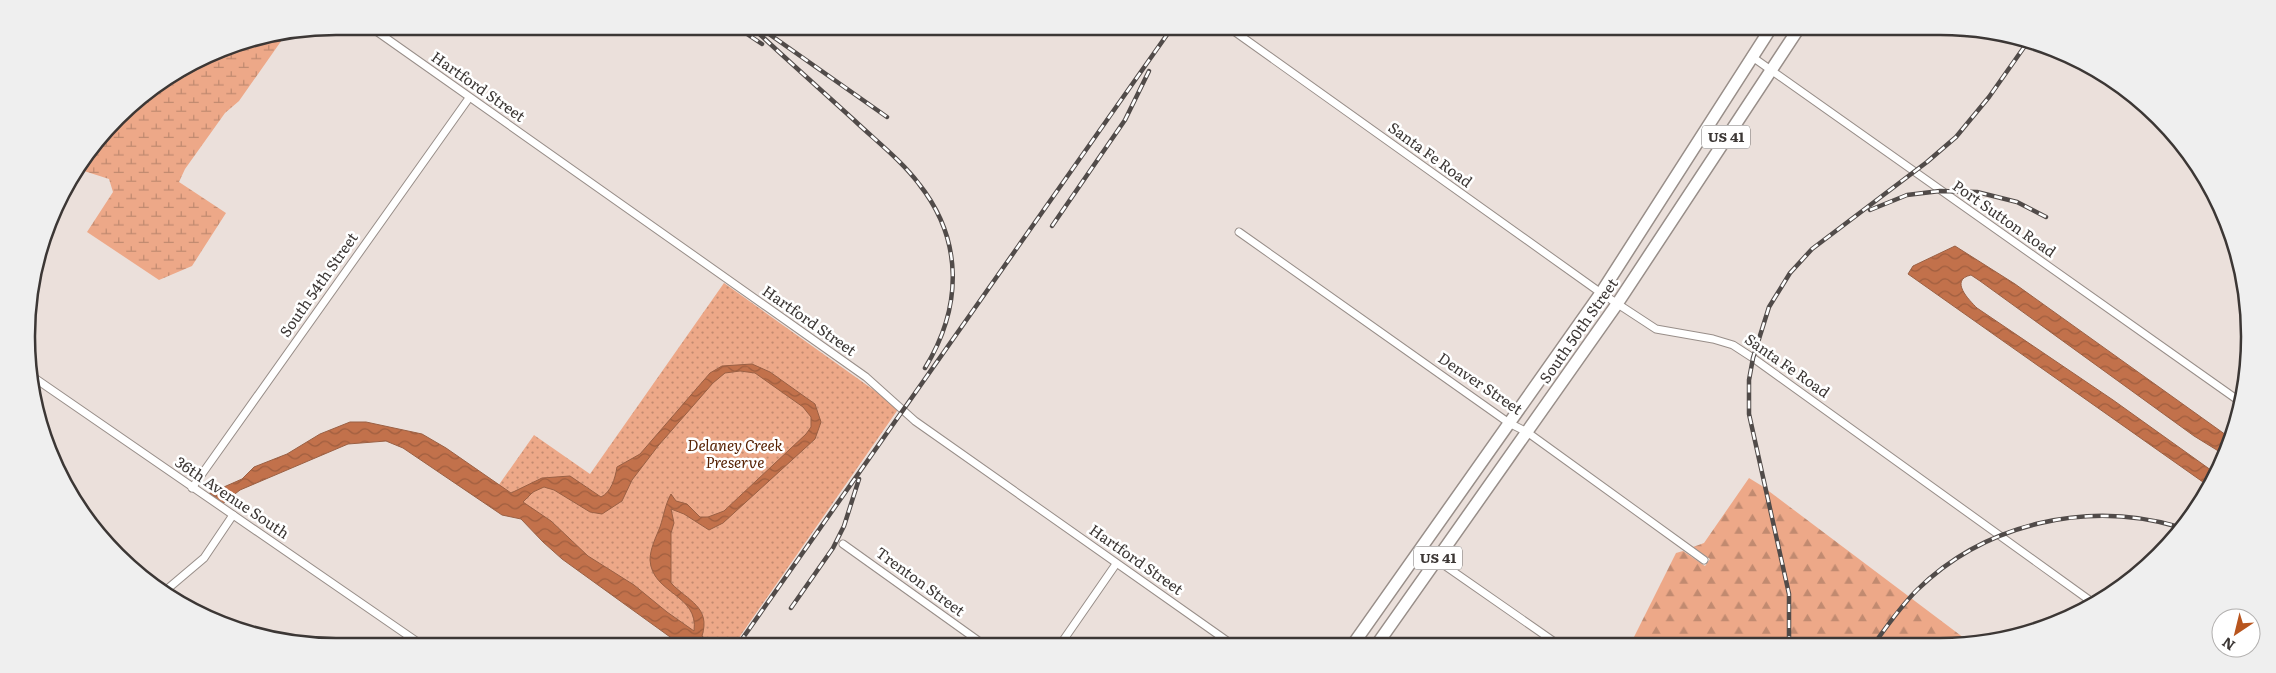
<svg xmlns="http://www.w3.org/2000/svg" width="2276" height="673" font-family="Literata,serif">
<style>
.forest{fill:url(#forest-firs)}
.wetland{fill:url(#wetland-marsh)}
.park{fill:url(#park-dots)}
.water{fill:url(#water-waves);stroke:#9a6044;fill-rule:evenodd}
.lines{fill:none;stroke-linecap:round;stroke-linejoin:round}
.minor-casing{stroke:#988e89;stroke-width:9}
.primary-casing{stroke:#988e89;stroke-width:14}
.minor{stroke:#fff;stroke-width:7}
.primary{stroke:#fff;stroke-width:11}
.rail-casing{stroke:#514b49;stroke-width:4.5}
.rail{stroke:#fff;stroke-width:2.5;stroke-dasharray:8;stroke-linecap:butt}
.labels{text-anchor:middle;stroke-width:5;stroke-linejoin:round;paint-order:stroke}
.shield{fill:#fff;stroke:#767372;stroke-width:1}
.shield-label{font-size:14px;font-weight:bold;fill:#3c3735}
.street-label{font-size:15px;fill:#3c3735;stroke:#fff}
.park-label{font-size:15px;font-style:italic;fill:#562103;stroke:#fff}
.rim{fill:none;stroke:#3c3735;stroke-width:2.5}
</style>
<defs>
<pattern id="forest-firs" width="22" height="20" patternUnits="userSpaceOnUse" patternTransform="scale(1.25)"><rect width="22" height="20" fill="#eda888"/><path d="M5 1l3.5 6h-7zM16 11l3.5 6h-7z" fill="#c18a70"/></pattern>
<pattern id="wetland-marsh" width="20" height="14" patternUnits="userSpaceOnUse" patternTransform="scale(1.25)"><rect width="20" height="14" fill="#eda888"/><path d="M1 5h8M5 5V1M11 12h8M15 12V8" fill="none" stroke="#c18a70"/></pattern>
<pattern id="park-dots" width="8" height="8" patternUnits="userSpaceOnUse" patternTransform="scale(1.25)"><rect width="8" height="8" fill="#eda888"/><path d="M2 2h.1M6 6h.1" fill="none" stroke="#c18a70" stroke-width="1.8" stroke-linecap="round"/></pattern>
<pattern id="water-waves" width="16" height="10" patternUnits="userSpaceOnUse" patternTransform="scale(1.25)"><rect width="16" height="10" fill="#c2714b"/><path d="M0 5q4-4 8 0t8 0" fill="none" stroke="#9f5e3f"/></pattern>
</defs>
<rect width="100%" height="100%" fill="#ebe0db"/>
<!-- forest -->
<path class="forest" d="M 1749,478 L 1762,486 L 1972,644 L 1631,643 L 1676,553 L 1683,551 L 1705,566 L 1710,559 L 1693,547 L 1704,543 Z"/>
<!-- wetland -->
<path class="wetland" d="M 284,37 L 239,101 L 225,113 L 185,169 L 179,182 L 226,213 L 192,266 L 159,280 L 87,232 L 113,192 L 109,179 L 81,170 L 132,103 L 165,82 L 173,83 L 185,75 L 192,66 L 218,50 Z"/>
<!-- park -->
<path class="park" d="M 724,283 L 899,408 L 736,642 L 697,642 L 491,496 L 534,435 L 590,474 Z"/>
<!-- water -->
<g class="water">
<path d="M 1955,246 L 2015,284 L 2226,435 L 2228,439 L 2223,453 L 2220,452 L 2194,436 L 1980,281 L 1971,275 C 1949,280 1969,300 1977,308 L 2113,400 L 2215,473 L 2210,487 L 1908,274 L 1913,266 Z"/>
<path d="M 752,364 L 770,372 L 815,404 L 821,422 L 815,439 L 723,523 L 709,530 L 684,514 L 671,509 L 674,523 L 671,533 L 671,583 C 688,601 711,607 702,636 L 709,642 L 677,642 L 562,559 L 543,542 L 521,519 L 502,515 L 403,448 L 386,441 L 348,444 L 240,490 L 221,505 L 208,494 L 242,479 L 254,467 L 287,454 L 320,434 L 350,422 L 366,422 L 422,434 L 446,448 L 511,493 L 542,478 L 570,476 L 601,497 C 611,492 615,479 617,467 L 640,454 L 710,373 L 722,366 ZM 740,371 L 755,373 L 803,407 L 811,417 L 811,427 L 806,434 L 724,511 L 708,517 L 700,517 L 687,504 L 676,501 L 671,494 C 665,505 664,515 660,527 C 656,537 650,549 650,560 C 652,594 699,594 694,631 L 667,612 L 634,585 L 588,556 L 551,521 L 523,502 L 533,492 L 544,487 L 554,490 L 590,512 L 602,514 L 622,501 L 632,480 L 658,446 L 713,383 L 725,373 Z"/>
</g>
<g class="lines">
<!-- minor casing -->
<g class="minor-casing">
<g id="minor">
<path d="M 369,26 L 866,377 L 915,421 L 1230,643"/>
<path d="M 1231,29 L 1601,293 L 1656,329 L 1713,339 L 1733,345 L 1753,358 L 2092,602"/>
<path d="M 1751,56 L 2242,403"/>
<path d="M 1239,232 L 1509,423 L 1527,432 L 1704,560"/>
<path d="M 33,377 L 416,641"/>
<path d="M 192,488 L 469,98"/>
<path d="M 843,544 L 980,642"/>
<path d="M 1421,549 L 1556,643"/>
<path d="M 165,591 L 204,558 L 233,515"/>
<path d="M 1062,642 L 1116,564"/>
</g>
</g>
<!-- primary casing -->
<g class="primary-casing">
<g id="primary">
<path d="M 1354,643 L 1601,293 L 1769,31"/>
<path d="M 1378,643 L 1617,304 L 1797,31"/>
</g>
</g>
<!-- minor -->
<use href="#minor" class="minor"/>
<!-- primary -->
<use href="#primary" class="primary"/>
<!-- rail casing -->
<g class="rail-casing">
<g id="rail">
<path d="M 738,28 L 762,44"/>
<path d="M 753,28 C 786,59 820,89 854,120 C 876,141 901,160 919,184 C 964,241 962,308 925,368"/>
<path d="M 762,29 L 887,117"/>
<path d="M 1870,210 L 1907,195 L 1940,191 L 1977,192 L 2017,202 L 2046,217"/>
<path d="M 1052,226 L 1125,120 L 1149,71"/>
<path d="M 791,608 L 833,548 L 844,526 L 859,479"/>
<path d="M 740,642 L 1171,29"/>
<path d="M 1789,644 L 1789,594 L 1749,414 L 1749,380 L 1753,358 L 1769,307 L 1790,273 L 1812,249 L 1927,162 L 1956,137 L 1989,97 L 2027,43"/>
<path d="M 1874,644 C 1887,626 1901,606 1917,590 C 1985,523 2088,500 2179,527"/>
</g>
</g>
<!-- rail -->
<use href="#rail" class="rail"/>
</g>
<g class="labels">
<!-- shield labels -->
<g class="shield">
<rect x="1702" y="125.5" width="48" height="23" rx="4"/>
<rect x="1414" y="546.5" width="48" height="23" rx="4"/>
</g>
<g class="shield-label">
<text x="1726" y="142">US 41</text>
<text x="1438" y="563">US 41</text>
</g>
<!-- street labels -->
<g class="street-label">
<text transform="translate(478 87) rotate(35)" y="5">Hartford Street</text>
<text transform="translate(1430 155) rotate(36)" y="5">Santa Fe Road</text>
<text transform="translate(2004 219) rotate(35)" y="5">Port Sutton Road</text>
<text transform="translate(319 285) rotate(-55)" y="5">South 54th Street</text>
<text transform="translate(809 321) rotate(35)" y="5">Hartford Street</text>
<text transform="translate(1579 331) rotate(-55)" y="5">South 50th Street</text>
<text transform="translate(1787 366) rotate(35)" y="5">Santa Fe Road</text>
<text transform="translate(1480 384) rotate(34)" y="5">Denver Street</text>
<text transform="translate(232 498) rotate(34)" y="5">36th Avenue South</text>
<text transform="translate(1136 560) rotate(35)" y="5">Hartford Street</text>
<text transform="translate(920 582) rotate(36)" y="5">Trenton Street</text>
</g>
<!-- park labels -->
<g class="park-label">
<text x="735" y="451">Delaney Creek<tspan x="735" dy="17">Preserve</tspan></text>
</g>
</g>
<!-- crop -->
<path d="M0 0H2276V673H0ZM336 35H1940A301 301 0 0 1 2241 336V337A301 301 0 0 1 1940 638H336A301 301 0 0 1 35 337V336A301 301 0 0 1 336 35Z" fill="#efefef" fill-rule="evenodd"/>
<path class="rim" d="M336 35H1940A301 301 0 0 1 2241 336V337A301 301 0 0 1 1940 638H336A301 301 0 0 1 35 337V336A301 301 0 0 1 336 35Z"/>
<!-- north arrow -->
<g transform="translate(2236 633) rotate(215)"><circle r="24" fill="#ffffff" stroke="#b1afae"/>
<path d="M0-4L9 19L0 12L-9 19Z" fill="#b8551e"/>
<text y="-8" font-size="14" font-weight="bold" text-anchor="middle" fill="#3c3735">N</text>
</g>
</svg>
